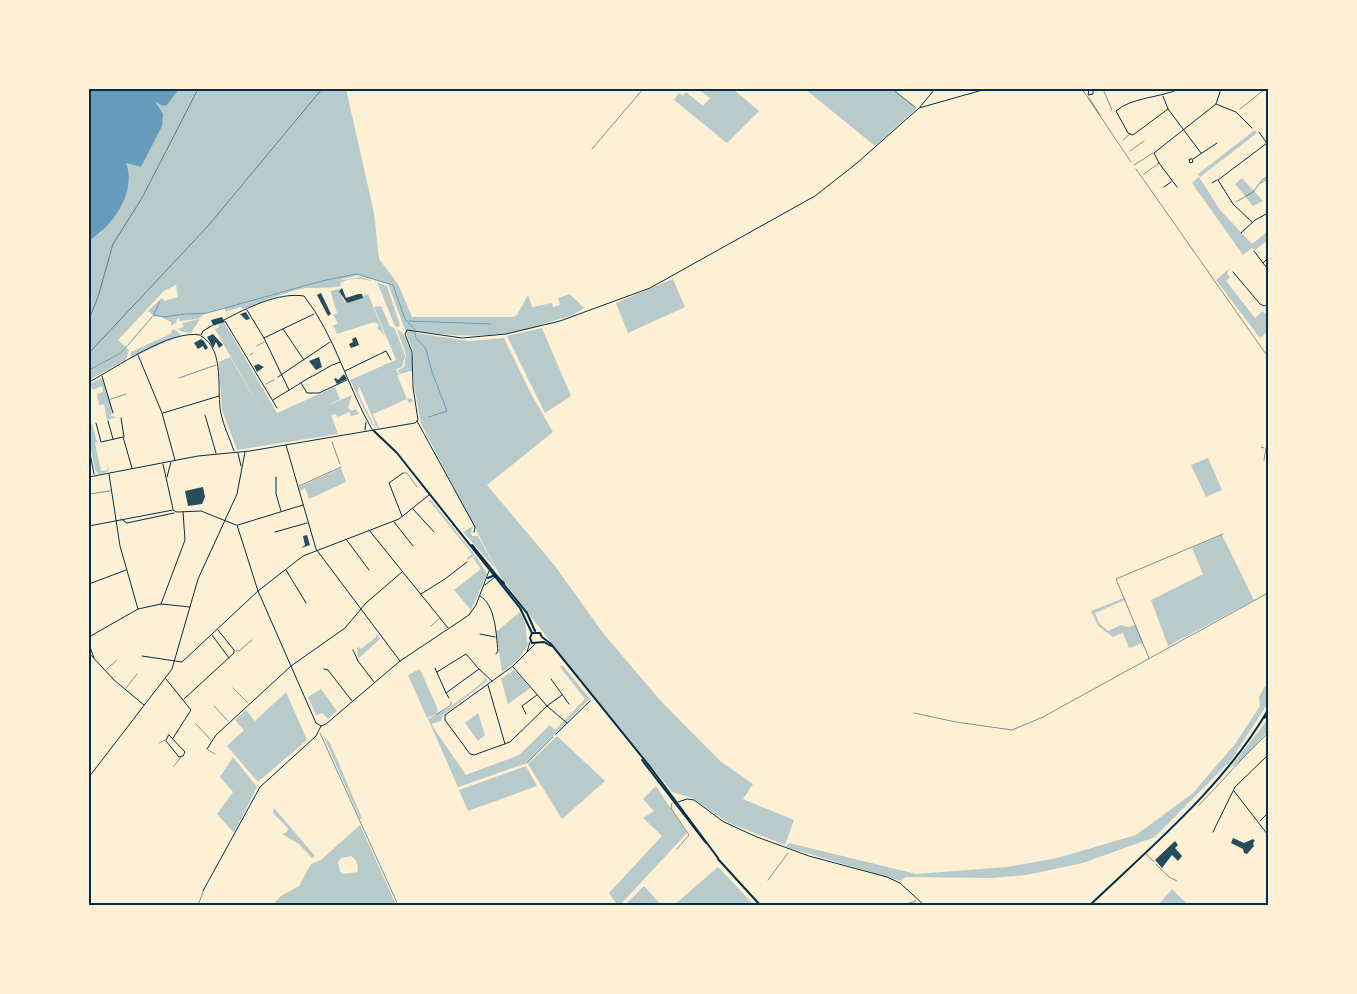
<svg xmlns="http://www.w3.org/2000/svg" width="1357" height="994" font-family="Roboto,sans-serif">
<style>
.green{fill:#b9caca;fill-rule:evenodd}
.water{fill:#669bbc}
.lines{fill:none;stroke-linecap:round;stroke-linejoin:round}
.stream{stroke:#669bbc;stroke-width:1}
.building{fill:#264d5e}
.path{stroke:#003049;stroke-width:0.5}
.service{stroke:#003049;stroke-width:0.5}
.pedestrian{stroke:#003049;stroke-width:1}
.minor{stroke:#003049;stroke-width:1}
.tertiary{stroke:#003049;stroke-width:2}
.primary{stroke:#003049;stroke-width:2}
.neatline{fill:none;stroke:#003049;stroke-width:2}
</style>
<rect width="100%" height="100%" fill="#fdf0d5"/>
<!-- green -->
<g class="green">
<path d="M 179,89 L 346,89 L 374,213 L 379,259 L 398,284 L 412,317 L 513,317 L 517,315 L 528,295 L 532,307 L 552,303 L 553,307 L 560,305 L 558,298 L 570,294 L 584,308 C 571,318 556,319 541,325 C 502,339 457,337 416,331 L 416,333 L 468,341 L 504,338 L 530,392 L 553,432 L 487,485 L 555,566 L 603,633 L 659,699 L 720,761 L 753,784 L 743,799 L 794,820 L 785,845 L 729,823 L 692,798 L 672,792 L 546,636 L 500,576 L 421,424 L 414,385 L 413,351 L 388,284 L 359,275 L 336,281 L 361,277 L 387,286 L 400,325 L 398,327 L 395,326 L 377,282 C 363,280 354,276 340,283 L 341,286 C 332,288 313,288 308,288 C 295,288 260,303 243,309 L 240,307 L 226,312 L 224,308 L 206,313 L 198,319 L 180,321 L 179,318 L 176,320 L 177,322 L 171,326 L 171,322 L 158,315 L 156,317 L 148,311 L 162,298 L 164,301 L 178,297 L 176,285 L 164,291 L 118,340 L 129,350 L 126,360 L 89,380 L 89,240 L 101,233 L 126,163 L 141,167 L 151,145 L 157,105 L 155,101 L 162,106 L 166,105 Z"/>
<path d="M 698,89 L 733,89 L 759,111 L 727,143 L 674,100 L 679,93 L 683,96 L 686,92 L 703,106 L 710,98 Z"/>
<path d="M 805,89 L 894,89 L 917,108 L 875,146 Z"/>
<path d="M 1255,130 L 1257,133 L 1200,177 L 1198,174 Z"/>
<path d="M 1199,177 L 1220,210 L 1252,244 L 1268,231 L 1268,240 L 1255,250 L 1252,248 L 1243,255 L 1192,183 Z"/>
<path d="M 1242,178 L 1263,201 L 1253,206 L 1235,184 Z"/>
<path d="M 1230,268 L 1227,273 L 1230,277 L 1226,281 L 1255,318 L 1263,311 L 1268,317 L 1268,331 L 1260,338 L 1216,280 Z"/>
<path d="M 673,279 L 685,307 L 628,333 L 616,303 Z"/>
<path d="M 339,289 L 344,301 L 347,303 L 368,294 L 385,336 L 380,330 L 378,330 L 378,324 L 374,322 L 337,334 L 333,326 L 338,323 L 333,315 L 337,313 L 331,293 L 331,291 Z"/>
<path d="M 381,306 L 390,326 L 395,329 L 405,356 L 402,367 L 396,369 L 399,375 L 397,375 L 407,399 L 410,398 L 414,401 L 409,403 L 407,399 L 373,414 L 379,428 L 377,428 L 359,386 L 358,393 L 375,427 L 371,423 L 350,380 L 396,360 L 374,307 Z"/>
<path d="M 200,319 L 191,333 L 183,332 L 177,329 L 184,327 L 182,323 Z"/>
<path d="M 224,322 L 277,413 L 335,387 L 340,399 L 329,405 L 352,395 L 348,408 L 352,411 L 356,409 L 359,414 L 351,416 L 349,412 L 338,417 L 336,414 L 331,415 L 338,434 L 237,450 L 222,410 L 219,362 L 230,357 L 265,417 L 215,329 L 219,327 L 218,324 Z"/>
<path d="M 542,328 L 571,396 L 545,413 L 507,336 Z"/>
<path d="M 174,329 L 181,335 L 131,358 L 131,352 L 172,333 L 171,331 Z"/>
<path d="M 397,329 C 410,336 414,358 412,372 L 410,371 L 400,374 L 398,370 L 404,367 L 406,355 Z"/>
<path d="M 102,378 L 112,408 L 111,416 L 117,417 L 107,420 L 104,404 L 99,405 L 97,394 L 103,392 L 102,386 L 93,390 L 90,384 Z"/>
<path d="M 89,421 L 89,424 L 92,424 L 97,442 L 95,443 L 101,471 L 108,470 L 107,463 L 109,470 L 107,472 L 99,474 L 95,470 L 89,440 Z"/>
<path d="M 1208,458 L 1222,490 L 1206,497 L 1191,465 Z"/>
<path d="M 341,468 L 346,482 L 309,499 L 305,488 L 300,491 L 299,487 Z"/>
<path d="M 428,499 L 431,500 L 475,555 L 468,560 L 467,558 L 472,554 Z"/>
<path d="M 473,526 L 471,533 L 472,536 L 478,536 L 496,569 L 463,532 Z"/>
<path d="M 1222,535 L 1254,600 L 1168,646 L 1151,600 L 1203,574 L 1192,548 Z"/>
<path d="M 476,556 L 487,574 L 471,610 L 454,590 L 481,569 L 473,558 Z"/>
<path d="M 1124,598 L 1125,600 L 1095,613 L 1099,623 L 1108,631 L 1121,625 L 1128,627 L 1135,625 L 1143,643 L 1129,648 L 1123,633 L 1113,637 L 1098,626 L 1091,611 Z"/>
<path d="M 520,612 C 528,624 525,633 528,645 L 518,660 L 502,672 L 496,632 Z"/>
<path d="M 376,634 L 380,639 L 358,659 L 357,648 L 359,647 L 361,649 L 376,637 Z"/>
<path d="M 562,665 L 591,700 L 587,701 L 527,763 L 458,787 L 428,719 L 450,707 L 482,683 L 486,677 L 487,681 L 443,715 L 441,721 L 431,724 L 466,775 L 519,755 L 550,725 L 555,730 L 585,699 L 560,667 Z"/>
<path d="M 420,669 L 438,710 L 437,714 L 427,718 L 408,675 Z"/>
<path d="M 514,670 L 530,688 L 508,704 L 501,679 Z"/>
<path d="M 1265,686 L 1268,690 L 1268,703 L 1231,760 L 1155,837 L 1083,863 L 1026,875 L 992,878 L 906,877 L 901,881 L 786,847 L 789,843 L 916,874 L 1007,867 L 1057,858 L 1136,835 L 1193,793 L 1235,744 L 1260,706 L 1259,697 Z"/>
<path d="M 321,689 L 337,711 L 328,719 L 323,713 L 316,715 L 308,697 Z"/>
<path d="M 286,692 L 307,740 L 258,782 L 227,746 L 244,730 L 235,720 L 246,710 L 255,721 Z"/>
<path d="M 478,713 L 485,735 L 478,741 L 465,723 Z"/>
<path d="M 1268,719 L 1268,731 L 1241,761 L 1229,769 Z"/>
<path d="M 323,735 L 330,743 L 362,818 L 360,819 Z"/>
<path d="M 557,736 L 605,781 L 562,819 L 528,764 Z"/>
<path d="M 233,757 L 257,787 L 234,833 L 217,814 L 233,792 L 220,777 Z"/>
<path d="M 526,766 L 537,786 L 468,811 L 459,790 Z"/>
<path d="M 656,786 L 687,833 L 620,905 L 617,905 L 609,893 L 662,836 L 643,818 L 654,811 L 643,799 Z"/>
<path d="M 274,808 L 315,856 L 312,858 L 299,844 L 282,834 L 287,832 L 288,828 L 273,813 Z"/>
<path d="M 360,825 L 396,905 L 272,905 L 281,896 L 299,886 L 311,864 L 321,860 ZM 351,856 C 357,860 359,865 357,872 L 343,874 L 340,871 L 338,862 L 341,858 Z"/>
<path d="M 718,867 L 754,905 L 674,905 Z"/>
<path d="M 644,886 L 661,905 L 625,905 Z"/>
<path d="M 1172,889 L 1187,904 L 1187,905 L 1158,905 Z"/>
</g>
<!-- water -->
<path class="water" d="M 89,89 L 179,89 L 167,105 L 162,106 L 155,101 L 163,114 L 162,126 L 141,167 L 126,163 C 137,191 113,226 90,240 Z"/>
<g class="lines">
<!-- stream -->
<g class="stream">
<path d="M 185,314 L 187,314"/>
<path d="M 188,314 L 207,313 L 322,281 L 356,274 L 393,285 L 405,319 L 414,329"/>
<path d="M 154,315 L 164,317 L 184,314"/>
<path d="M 153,316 L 160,301"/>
<path d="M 409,321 L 491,324"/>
<path d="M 415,333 L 416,338 L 426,349 L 432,372 L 447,411 L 429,417"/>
<path d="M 128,345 L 152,317"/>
<path d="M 89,370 L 121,353 L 127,346"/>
</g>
</g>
<!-- building -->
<g class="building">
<path d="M 342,288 L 346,298 L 358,294 L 362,294 L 363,298 L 347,303 L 339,291 Z"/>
<path d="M 321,293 L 331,314 L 328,316 L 317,295 Z"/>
<path d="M 246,312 L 250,319 L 246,320 L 240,314 Z"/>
<path d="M 222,317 L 225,322 L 213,325 L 211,320 Z"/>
<path d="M 213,334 L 223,345 L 219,348 L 216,342 L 213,348 L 207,337 Z"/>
<path d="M 356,337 L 359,345 L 351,348 L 349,344 L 353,342 L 352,339 Z"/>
<path d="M 201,339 L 204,341 L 208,348 L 205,350 L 203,346 L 198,349 L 194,343 Z"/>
<path d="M 319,357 L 322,367 L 316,370 L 309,361 Z"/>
<path d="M 258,364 L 264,367 L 257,372 L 254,366 Z"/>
<path d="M 344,374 L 347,379 L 337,384 L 334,379 L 336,378 L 338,380 Z"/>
<path d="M 203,487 L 205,497 L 202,504 L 188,506 L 185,491 Z"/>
<path d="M 307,535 L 310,545 L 301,548 L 305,545 L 303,536 Z"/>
<path d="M 1233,838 L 1244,843 L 1253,839 L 1255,841 L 1253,843 L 1254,846 L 1247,854 L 1244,853 L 1243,849 L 1231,843 Z"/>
<path d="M 1175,841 L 1178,845 L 1175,848 L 1182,856 L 1178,861 L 1172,855 L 1162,868 L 1155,860 Z"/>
</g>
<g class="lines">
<!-- path -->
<g class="path">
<path d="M 892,89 L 915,107"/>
<path d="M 1082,89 L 1131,162"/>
<path d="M 1103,89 L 1112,110"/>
<path d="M 1089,98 L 1100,115"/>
<path d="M 1240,109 L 1265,89"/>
<path d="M 592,149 L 643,89"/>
<path d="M 1130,151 L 1144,141"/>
<path d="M 1136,169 L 1268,357"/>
<path d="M 1261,183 L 1268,178"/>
<path d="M 1236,202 L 1253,192 L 1263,179 L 1268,177"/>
<path d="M 89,319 L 98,297 L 113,244 L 142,198 L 198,89"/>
<path d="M 89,353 L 208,226 L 322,89"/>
<path d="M 250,355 L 253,353"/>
<path d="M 266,384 L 274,380"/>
<path d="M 332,442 L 340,464"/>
<path d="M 1149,658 L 1116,579 L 1223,534"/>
<path d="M 914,713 L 956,722 L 1012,730 L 1043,717 L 1268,593"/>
<path d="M 437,714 L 451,705 L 451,702"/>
<path d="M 320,733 L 398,905"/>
<path d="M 527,763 L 553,737"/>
<path d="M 1198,806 C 1222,782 1243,756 1268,733"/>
<path d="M 768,880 L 788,853"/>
<path d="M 903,905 L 916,901"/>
</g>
<!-- service -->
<g class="service">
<path d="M 1266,107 L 1268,105"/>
<path d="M 1123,140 L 1130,134"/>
<path d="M 1134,165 L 1153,153"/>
<path d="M 1144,174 L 1159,163"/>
<path d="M 257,346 L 264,342"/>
<path d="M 179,378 L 216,365"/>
<path d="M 111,399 L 126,394"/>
<path d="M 1261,447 L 1264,448"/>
<path d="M 1264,460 L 1266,448"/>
<path d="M 403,473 L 407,473 L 417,487"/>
<path d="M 299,486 L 341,467"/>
<path d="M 89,494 L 110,491"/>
<path d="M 431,626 L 439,619"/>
<path d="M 236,651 L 239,651 L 252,640"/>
<path d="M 106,670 L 117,660"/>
<path d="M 126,688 L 137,674"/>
<path d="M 233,688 L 248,703"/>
<path d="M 214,706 L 228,721"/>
<path d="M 196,724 L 211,740"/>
<path d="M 159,743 L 165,740"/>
<path d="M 208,750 L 215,754"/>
<path d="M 174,766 L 181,757"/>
<path d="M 672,803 L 671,808 L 689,835 L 677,849"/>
<path d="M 1146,854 L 1154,862"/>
<path d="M 1156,864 L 1169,877 L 1177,881"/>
<path d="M 198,905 L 203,892"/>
</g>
<!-- pedestrian -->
<path class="pedestrian" d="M 313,376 L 332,365"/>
<!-- minor -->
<g class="minor">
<path d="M 1093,90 L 1093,94 L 1088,95 L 1089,90 L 1096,89"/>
<path d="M 1163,96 L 1168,109 L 1201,153"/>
<path d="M 1216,104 L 1236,112 L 1252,128"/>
<path d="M 920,107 L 935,89"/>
<path d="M 1168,109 L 1133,135 L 1128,133 L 1116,111 C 1132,97 1160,98 1179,89"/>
<path d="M 1259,132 L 1266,142"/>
<path d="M 1192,159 L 1193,162 L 1190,163 L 1189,160 Z"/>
<path d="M 1193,159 L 1217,143"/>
<path d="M 1212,183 L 1217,180"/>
<path d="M 1164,187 L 1171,182"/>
<path d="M 1177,187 L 1159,163 L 1154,153 L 1216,104 L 1221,89"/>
<path d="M 1252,222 L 1233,204 L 1218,180 L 1267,143 L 1268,145"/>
<path d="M 1241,233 L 1255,220 L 1268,213"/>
<path d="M 1254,251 L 1263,263"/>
<path d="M 1268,258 L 1263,263 L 1268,269"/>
<path d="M 1233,272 L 1260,304 L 1264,306 L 1268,305"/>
<path d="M 247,310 L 264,338 L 289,390"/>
<path d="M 224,320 C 247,308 278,292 304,296 C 335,335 348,389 373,431"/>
<path d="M 225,321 L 277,408"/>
<path d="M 214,325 L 223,321"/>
<path d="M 283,329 L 304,360"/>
<path d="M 201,335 L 203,331 L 213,325"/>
<path d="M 201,336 C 226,350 216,391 221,414 C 224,427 230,439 234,451"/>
<path d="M 264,338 L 314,314"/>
<path d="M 138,355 L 162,413 L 175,460"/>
<path d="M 333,365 L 340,362"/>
<path d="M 345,371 L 386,351 L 391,360"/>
<path d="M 102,376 L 113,413"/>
<path d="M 278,377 L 330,342"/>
<path d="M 89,382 C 116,368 170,329 200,335"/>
<path d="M 301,383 L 307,393 L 319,393 L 347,380"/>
<path d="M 273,400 L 312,376"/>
<path d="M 163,413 L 219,396"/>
<path d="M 205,415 L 216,453"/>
<path d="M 121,418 L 124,437"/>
<path d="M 108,421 L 113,439"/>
<path d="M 417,421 L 475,527 L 474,532"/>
<path d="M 96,423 L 101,442 L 123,437 L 132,468"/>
<path d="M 365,430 L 366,422"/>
<path d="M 286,445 L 316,549 L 400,661"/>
<path d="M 89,448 L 94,474"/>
<path d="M 238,453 L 241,466"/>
<path d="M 163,464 L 173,509"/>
<path d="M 109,474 L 120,546 L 138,609"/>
<path d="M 89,477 L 198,456 L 250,451 L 415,423 L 418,420 L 413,387 L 412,352 L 405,334 L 407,330 L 462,338 L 506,334 L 560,321 L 650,288 L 815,196 L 857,163 L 919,108 L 986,89"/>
<path d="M 167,477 L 171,462"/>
<path d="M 276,477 L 276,494 L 281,511"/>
<path d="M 413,509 L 434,532"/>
<path d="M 402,516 L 389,483 L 403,473"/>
<path d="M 121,519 L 127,523 L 174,513"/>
<path d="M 394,522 L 413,546"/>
<path d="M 237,525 L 258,591 L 316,723 L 321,726"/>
<path d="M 238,525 L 303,505"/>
<path d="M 89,526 L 173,510 L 177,512 L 201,511 L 236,525"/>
<path d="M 369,530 L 448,628"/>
<path d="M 275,532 L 307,523"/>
<path d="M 346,539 L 369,570"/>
<path d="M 286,570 L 306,603"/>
<path d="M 89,584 L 126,570"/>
<path d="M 485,585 L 495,577"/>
<path d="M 421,594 L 445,579 L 467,562"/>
<path d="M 480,596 C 496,605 496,635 498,651 L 496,654"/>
<path d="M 161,604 L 185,540 L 183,512"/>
<path d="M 480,634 L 495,637"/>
<path d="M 212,635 L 229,658"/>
<path d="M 89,637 L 138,609 L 161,604 L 190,607"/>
<path d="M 89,644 L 94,658"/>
<path d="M 535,644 L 513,666 L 445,715 L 445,720 L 470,754 L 474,755 L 510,742 L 547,706 L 562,695"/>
<path d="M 353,650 L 358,661 L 374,682"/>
<path d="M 527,652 L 530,642"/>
<path d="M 89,653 L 114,680 L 144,705"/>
<path d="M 142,656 L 182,662 L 258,591 L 303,556 L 399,519 L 429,495"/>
<path d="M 513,667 L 547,706 L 567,723"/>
<path d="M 435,668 L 446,693 L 479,669 L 466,654 L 437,672"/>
<path d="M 324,669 L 328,670 L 352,701"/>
<path d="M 479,669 L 492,681"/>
<path d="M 166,679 L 191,710 L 173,738"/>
<path d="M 551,679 L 569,704"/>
<path d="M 488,685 L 505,744"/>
<path d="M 446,693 L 449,698"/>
<path d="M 184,699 L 234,653 L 234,650 L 218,630"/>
<path d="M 526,714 L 522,706 L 537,695"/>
<path d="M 321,726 L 326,724 L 400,661 L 469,615 L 476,605 L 489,571"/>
<path d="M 556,734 L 590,701"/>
<path d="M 169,735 L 185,752 L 183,756 L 179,757 L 166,741 Z"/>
<path d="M 207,749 L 216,735 L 291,666 L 345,628 L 366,603 L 402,572"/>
<path d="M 89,777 L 172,669 L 198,579 L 237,494 L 245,452"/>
<path d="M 1234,791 L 1268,835"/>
<path d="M 678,802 L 687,799 L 694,800 L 724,822 L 757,837 L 809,856 L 887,877 L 900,883 L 924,905"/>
<path d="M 1260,821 L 1268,813"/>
<path d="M 1213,832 L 1235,787 L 1268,755"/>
<path d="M 203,891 L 260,787 L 316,736 L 321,726"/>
</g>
<!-- tertiary -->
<g class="tertiary">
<path d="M 374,431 L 397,453 L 520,608 L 532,633"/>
<path d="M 472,545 L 527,613 L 535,631"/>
<path d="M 488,578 L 495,575 L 504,583"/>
<path d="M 532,633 L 540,633 L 542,637 L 551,644 L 651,768 L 718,858"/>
<path d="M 532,633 L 530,638 L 532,643 L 544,642 L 551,646"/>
<path d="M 642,760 L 706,843"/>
<path d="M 718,859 L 760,905"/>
</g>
<!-- primary -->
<g class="primary">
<path d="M 1264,718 L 1268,715"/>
<path d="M 1090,905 C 1153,845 1224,786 1268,710"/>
</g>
</g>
<!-- border -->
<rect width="1357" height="994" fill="none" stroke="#fdf0d5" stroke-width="180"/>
<rect x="90" y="90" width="1177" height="814" class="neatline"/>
</svg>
